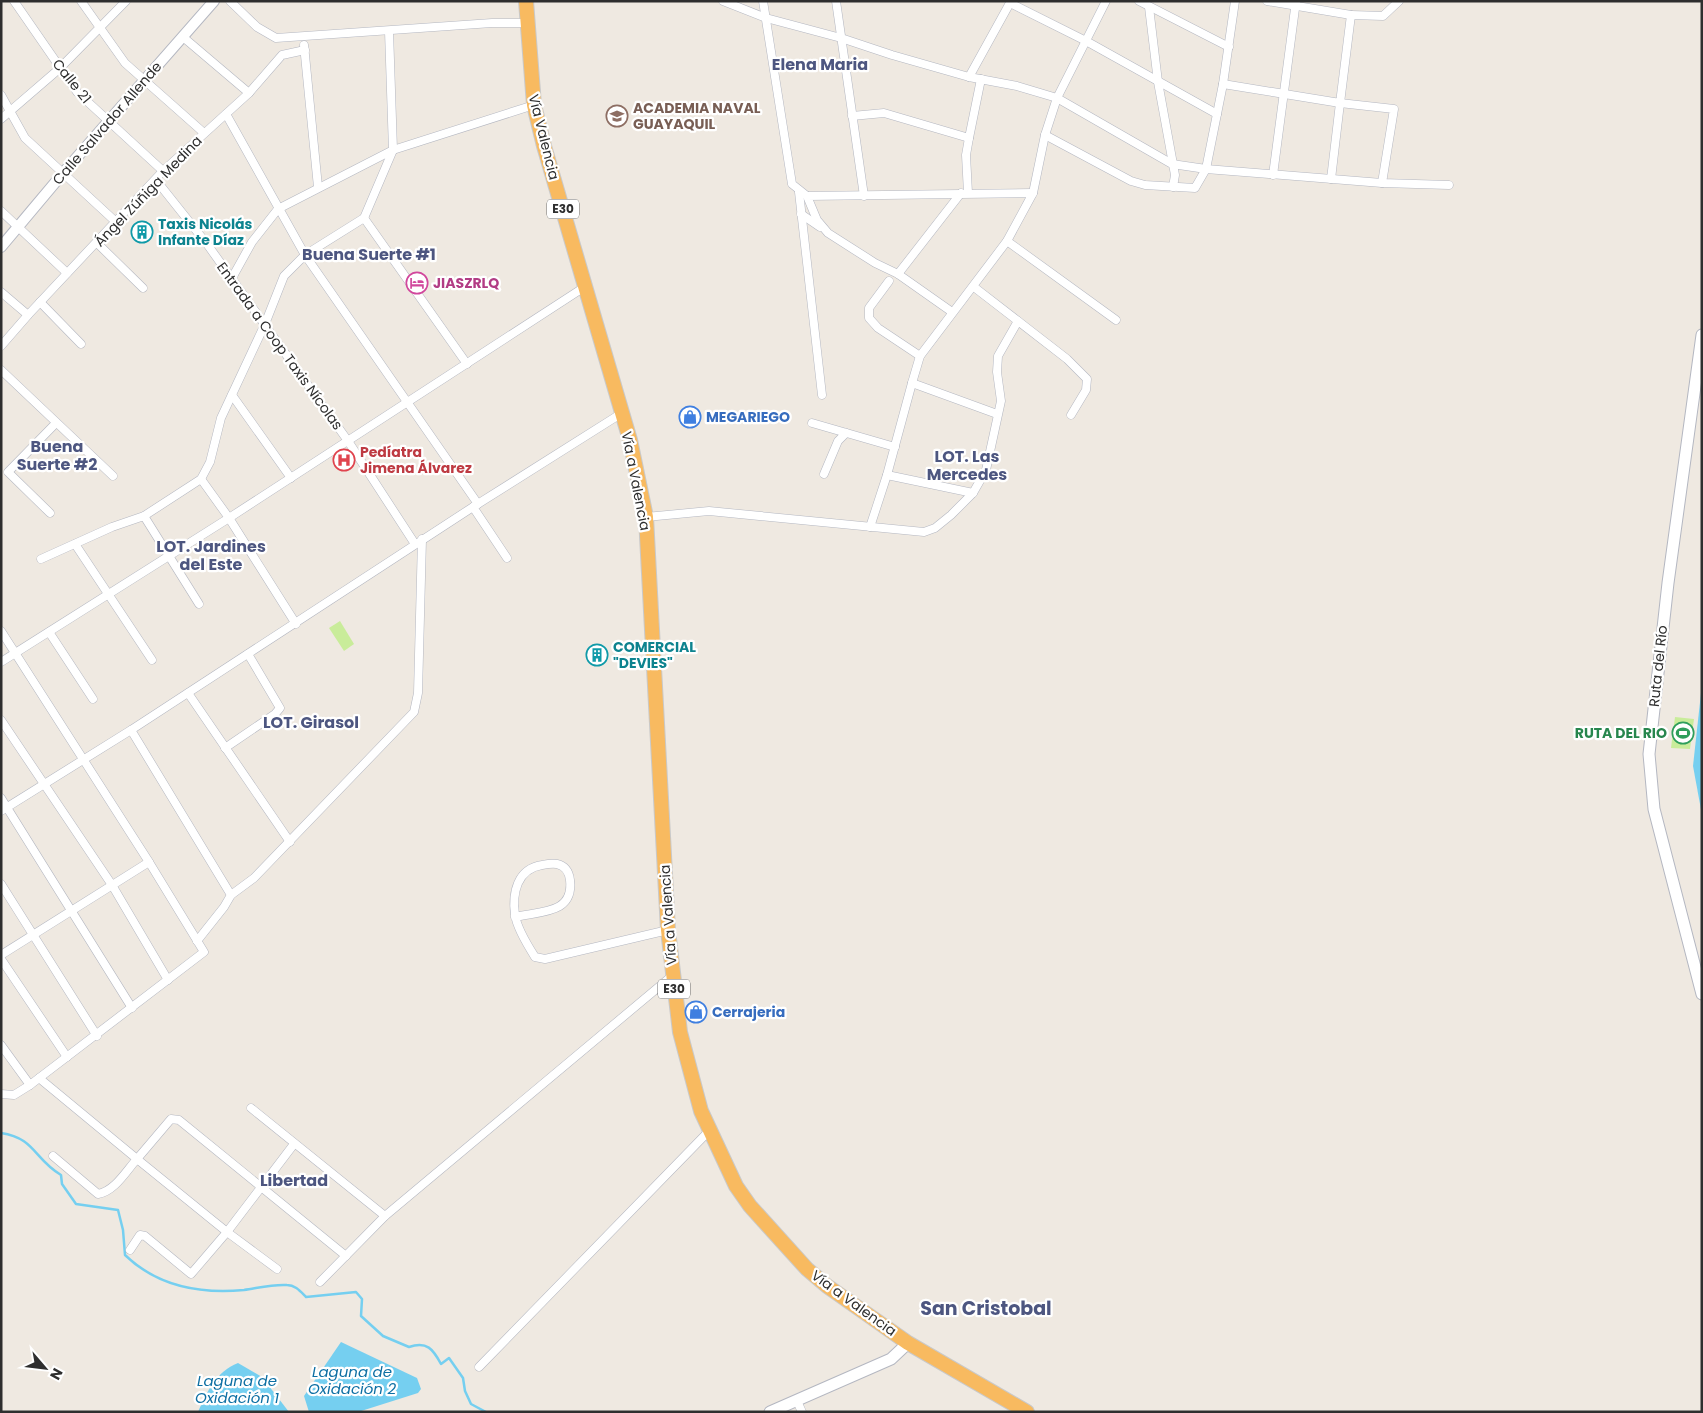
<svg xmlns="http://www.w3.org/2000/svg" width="1703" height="1413" font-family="Poppins,sans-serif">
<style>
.pitch{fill:#c9ec9a}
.water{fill:#75cff0}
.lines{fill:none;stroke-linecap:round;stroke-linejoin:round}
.stream{stroke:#75cff0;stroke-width:2.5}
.minor-casing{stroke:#b4b7c1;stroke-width:9}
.tertiary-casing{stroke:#b4b7c1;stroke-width:12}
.secondary-casing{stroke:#b4b7c1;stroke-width:13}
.trunk-casing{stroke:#c9c9c9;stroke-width:16}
.minor{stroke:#fff;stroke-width:8}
.tertiary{stroke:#fff;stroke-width:10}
.secondary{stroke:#fff;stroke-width:11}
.trunk{stroke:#f8ba60;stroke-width:14}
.labels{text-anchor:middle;stroke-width:4.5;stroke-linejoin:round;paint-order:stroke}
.shield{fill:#fff;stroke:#6d6d6d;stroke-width:1}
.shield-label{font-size:12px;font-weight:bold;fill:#2e2e2e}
.street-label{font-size:14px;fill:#2e2e2e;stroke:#fff}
.education-label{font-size:14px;font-weight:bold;fill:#785e54;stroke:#fff;text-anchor:start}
.culture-label{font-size:14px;font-weight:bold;fill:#0d838f;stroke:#fff;text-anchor:start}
.hotel-label{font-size:14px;font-weight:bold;fill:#b23c85;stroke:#fff;text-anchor:start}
.shop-label{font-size:14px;font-weight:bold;fill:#366cbe;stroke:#fff;text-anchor:start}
.health-label{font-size:14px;font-weight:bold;fill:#be3a42;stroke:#fff;text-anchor:start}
.leisure-label{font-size:14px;font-weight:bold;fill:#27864d;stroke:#fff;text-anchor:end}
.water-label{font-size:15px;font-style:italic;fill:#0d6fa3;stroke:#fff}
.quarter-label{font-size:16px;font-weight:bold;fill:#4d5680;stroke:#fff}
.district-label{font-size:19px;font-weight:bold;fill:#4d5680;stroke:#fff}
</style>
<rect width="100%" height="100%" fill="#efe9e1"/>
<!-- pitch -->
<g class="pitch">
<path d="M 340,621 L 354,644 L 344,651 L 329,628 Z"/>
<path d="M 1675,717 L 1694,719 L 1690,749 L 1671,748 Z"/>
</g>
<!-- water -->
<g class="water">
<path d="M 1702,684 L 1702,815 L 1693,766 Z"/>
<path d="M 341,1342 L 417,1378 L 421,1389 L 418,1393 L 358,1412 L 309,1412 L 304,1396 Z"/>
<path d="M 238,1363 L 262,1377 L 289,1412 L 198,1412 C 207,1391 216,1372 238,1363 Z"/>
</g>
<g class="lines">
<!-- stream -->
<path class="stream" d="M 1,1133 C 35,1138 34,1159 61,1175 L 62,1184 L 76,1204 L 118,1210 L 123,1230 L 125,1255 C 157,1286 201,1294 244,1290 C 258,1288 273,1284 287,1285 C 295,1285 300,1291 306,1297 L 356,1292 L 362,1299 L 361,1316 L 383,1336 L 409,1347 C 427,1341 433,1349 441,1364 L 449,1358 L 463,1378 L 465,1391 L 471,1404 L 486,1412"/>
<!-- minor casing -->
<g class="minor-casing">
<g id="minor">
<path d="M 14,1 L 77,92 L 163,171"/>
<path d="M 81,1 L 125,63 L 204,133"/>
<path d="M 230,1 L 257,27 L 276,38 L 492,23 L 527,23"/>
<path d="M 723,1 L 766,18 L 841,38 L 892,55 L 969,77 L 1017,86 L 1057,98 L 1172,164 L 1206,169 L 1223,84 L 1235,1"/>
<path d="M 763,1 L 792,184 L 807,196"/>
<path d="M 836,1 L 864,196"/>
<path d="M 1139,1 L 1229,47"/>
<path d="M 1267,1 L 1351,15"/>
<path d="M 1010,3 L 1086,41 L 1217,114"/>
<path d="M 1149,7 L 1158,82 L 1175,175 L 1173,187"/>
<path d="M 389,31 L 393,150 L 534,105"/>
<path d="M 183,37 L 249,93"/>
<path d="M 304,45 L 318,187"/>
<path d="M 969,77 L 1011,1"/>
<path d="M 1223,84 L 1340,103 L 1351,15 L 1383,16 L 1399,1"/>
<path d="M 1,95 L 25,138 L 116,222"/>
<path d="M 226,114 L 305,255 L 478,504"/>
<path d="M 852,116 L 884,113 L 969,138 L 981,79"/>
<path d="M 1,119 L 59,69 L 126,1"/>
<path d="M 1045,135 L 1131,181 L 1145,185 L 1195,188 L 1206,169 L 1382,183 L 1449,185"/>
<path d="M 1273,175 L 1296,1"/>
<path d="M 1331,179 L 1340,103 L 1394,109 L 1382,183"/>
<path d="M 156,180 L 207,244 L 348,441 L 415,544"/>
<path d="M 799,192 L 822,395"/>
<path d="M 968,193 L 966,155 L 969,138"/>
<path d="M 1033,193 L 1045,135 L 1057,98 L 1106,1"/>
<path d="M 1,211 L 67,273"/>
<path d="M 801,214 L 820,227"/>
<path d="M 364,218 L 467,364"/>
<path d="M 1007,241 L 1116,320"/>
<path d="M 97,243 L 143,288"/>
<path d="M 898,274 L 961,193"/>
<path d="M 232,278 L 252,242 L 278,209 L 393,150"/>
<path d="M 889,281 L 869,308 L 869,318 L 878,328 L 920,356"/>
<path d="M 974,287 L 1018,321"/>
<path d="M 1,292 L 28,315"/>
<path d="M 40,302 L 81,344"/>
<path d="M 1,346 L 28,315 L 163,171 L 249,93 L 282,55 L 305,50"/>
<path d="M 1,370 L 113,476"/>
<path d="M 912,383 L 920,356 L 1007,241 L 1033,193 L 807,196 L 817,220 L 828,233 L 875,263 L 898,274 L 952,312"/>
<path d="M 232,395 L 291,478"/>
<path d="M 812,423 L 895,447"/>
<path d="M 824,474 L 838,441 L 846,433"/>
<path d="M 887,475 L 912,383 L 997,414"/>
<path d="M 201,479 L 229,518 L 296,624"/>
<path d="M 50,513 L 8,472 L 56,423"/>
<path d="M 144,516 L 201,479 L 210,462 L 221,418 L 265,324 L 284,276 L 305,255 L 364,218 L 393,150"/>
<path d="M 646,517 L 709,511 L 924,532 L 935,528 L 951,515 L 973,493 L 986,470 L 1001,401 L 997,372 L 998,356 L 1018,321 L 1067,359 L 1087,379 L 1086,390 L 1071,415"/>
<path d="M 870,527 L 887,475 L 973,493"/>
<path d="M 75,544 L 152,660"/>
<path d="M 507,558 L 473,507 L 622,413"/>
<path d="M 41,559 L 112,527 L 144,516 L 199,604"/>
<path d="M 1,631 L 149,862 L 1,955"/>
<path d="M 49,632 L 93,699"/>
<path d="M 1,662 L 229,518 L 586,286"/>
<path d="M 188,693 L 290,842"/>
<path d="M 1,720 L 112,885 L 168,980"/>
<path d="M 225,748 L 275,714 L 280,708 L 248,654"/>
<path d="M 1,798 L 132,1008"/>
<path d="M 1,811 L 131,730"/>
<path d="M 1,884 L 97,1036"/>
<path d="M 231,895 L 131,730 L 473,507"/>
<path d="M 515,917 C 541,911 574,914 570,880 C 569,872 566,866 557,864 C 552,863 547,864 542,865 C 517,869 512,893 515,915 C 517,928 528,946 535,957 L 545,959 L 668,930"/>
<path d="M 197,941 L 224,907 L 231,895 L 254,878 L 414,712 L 418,693 L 422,539"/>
<path d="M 1,959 L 67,1057"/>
<path d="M 1,1045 L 30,1085 L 204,952 L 149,862"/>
<path d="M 39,1078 L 137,1159 L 171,1119 L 179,1120 L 346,1256"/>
<path d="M 1,1094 L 14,1095 L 30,1085"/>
<path d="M 251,1108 L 385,1216"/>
<path d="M 53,1156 L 98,1194 C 115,1191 126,1171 137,1159 L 227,1232 L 277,1269"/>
<path d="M 130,1250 L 140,1235 L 145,1236 L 191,1274 L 227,1232 L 294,1144"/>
<path d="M 320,1282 L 385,1216 L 673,975"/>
<path d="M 479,1367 L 709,1131"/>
<path d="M 797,1401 L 802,1412"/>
</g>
</g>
<!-- tertiary casing -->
<g class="tertiary-casing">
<path id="tertiary" d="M 1,247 L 64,172 L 214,1"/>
</g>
<!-- secondary casing -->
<g class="secondary-casing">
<g id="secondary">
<path d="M 1702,335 L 1668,583 L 1649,754 L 1654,809 L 1702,994"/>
<path d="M 770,1412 L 891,1359 L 908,1343"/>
</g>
</g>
<!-- trunk casing -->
<g class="trunk-casing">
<path id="trunk" d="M 526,1 L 534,105 L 544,146 L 630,440 L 646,517 L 668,930 L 680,1032 L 701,1111 L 736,1186 L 750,1206 L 807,1269 L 827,1286 L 908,1343 L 1027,1412"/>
</g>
<!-- minor -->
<use href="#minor" class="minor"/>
<!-- tertiary -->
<use href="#tertiary" class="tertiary"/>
<!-- secondary -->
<use href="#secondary" class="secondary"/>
<!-- trunk -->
<use href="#trunk" class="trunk"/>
</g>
<!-- icons -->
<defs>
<g id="university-ring" transform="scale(1.125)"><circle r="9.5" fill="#fff" stroke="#8d6e63" stroke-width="1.5"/><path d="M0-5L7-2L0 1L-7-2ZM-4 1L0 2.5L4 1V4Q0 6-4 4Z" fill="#8d6e63"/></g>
<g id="building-ring" transform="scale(1.125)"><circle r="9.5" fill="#fff" stroke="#0f9aa8" stroke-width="1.5"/><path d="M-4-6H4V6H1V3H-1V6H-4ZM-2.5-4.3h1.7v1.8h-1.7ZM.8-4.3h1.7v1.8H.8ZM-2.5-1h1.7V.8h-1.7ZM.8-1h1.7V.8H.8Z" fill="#0f9aa8"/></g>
<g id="hotel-ring" transform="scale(1.125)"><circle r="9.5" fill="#fff" stroke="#d1479c" stroke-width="1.5"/><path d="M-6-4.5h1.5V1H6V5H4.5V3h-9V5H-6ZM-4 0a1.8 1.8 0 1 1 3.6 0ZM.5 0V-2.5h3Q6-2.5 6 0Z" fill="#d1479c"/></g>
<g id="shop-ring" transform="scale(1.125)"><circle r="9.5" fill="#fff" stroke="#3f7fe0" stroke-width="1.5"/><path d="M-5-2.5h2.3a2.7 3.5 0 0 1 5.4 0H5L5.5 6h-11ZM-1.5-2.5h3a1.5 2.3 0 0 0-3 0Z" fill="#3f7fe0"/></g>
<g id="hospital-ring" transform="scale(1.125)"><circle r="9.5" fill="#fff" stroke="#e0444e" stroke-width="1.5"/><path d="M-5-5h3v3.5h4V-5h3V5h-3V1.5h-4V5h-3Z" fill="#e0444e"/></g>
<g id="stadium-ring" transform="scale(1.125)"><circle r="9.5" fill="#fff" stroke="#2e9e5b" stroke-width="1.5"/><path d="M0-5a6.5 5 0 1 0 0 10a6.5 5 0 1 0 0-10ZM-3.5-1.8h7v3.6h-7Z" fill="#2e9e5b"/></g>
</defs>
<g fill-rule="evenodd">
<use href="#university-ring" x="617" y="116"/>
<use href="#building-ring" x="142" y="232"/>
<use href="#hotel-ring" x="417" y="283"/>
<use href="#shop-ring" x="690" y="417"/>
<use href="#hospital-ring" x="344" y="460"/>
<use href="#building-ring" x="597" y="655"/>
<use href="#stadium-ring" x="1683" y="733"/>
<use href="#shop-ring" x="696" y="1012"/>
</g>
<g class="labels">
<!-- shield labels -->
<g class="shield">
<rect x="547" y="199.5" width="32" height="19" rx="4"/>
<rect x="658" y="979.5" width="32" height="19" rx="4"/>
</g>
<g class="shield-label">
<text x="563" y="213">E30</text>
<text x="674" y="993">E30</text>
</g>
<!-- street labels -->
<g class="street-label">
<text transform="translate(72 81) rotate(51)" y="5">Calle 21</text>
<text transform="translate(107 123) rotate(-49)" y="5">Calle Salvador Allende</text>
<text transform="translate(544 137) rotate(76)" y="5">Vía Valencia</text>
<text transform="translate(148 191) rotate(-46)" y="5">Ángel Zúñiga Medina</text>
<text transform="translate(280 346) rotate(54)" y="5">Entrada a Coop Taxis Nícolas</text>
<text transform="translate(636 481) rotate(79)" y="5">Vía a Valencia</text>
<text transform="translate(1658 666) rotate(-84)" y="5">Ruta del Río</text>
<text transform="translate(668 915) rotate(-94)" y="5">Vía a Valencia</text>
<text transform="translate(854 1303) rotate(36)" y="5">Vía a Valencia</text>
</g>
<!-- education labels -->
<g class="education-label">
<text x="633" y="113">ACADEMIA NAVAL<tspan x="633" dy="16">GUAYAQUIL</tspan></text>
</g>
<!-- culture labels -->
<g class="culture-label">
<text x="158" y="229">Taxis Nicolás<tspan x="158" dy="16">Infante Díaz</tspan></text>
<text x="613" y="652">COMERCIAL<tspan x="613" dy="16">"DEVIES"</tspan></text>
</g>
<!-- hotel labels -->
<g class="hotel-label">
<text x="433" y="288">JIASZRLQ</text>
</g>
<!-- shop labels -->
<g class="shop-label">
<text x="706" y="422">MEGARIEGO</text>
<text x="712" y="1017">Cerrajeria</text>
</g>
<!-- health labels -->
<g class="health-label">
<text x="360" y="457">Pedíatra<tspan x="360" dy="16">Jimena Álvarez</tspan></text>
</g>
<!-- leisure labels -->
<g class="leisure-label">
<text x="1667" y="738">RUTA DEL RIO</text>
</g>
<!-- water labels -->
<g class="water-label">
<text x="352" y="1377">Laguna de<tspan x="352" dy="17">Oxidación 2</tspan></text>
<text x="237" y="1386">Laguna de<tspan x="237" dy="17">Oxidación 1</tspan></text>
</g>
<!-- quarter labels -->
<g class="quarter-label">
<text x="820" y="70">Elena Maria</text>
<text x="369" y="260">Buena Suerte #1</text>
<text x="57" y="452">Buena<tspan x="57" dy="18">Suerte #2</tspan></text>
<text x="967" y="462">LOT. Las<tspan x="967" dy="18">Mercedes</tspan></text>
<text x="211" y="552">LOT. Jardines<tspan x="211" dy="18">del Este</tspan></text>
<text x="311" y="728">LOT. Girasol</text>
<text x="294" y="1186">Libertad</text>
</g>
<!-- district labels -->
<g class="district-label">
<text x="986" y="1315">San Cristobal</text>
</g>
</g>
<!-- border -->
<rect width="1703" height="1413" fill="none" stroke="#2e2e2e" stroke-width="5"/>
<!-- north arrow -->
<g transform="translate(45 1368) rotate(118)" stroke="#ffffff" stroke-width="4" paint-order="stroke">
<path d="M0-4L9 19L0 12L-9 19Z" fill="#2e2e2e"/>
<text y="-8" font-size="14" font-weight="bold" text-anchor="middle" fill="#2e2e2e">N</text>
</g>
</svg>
